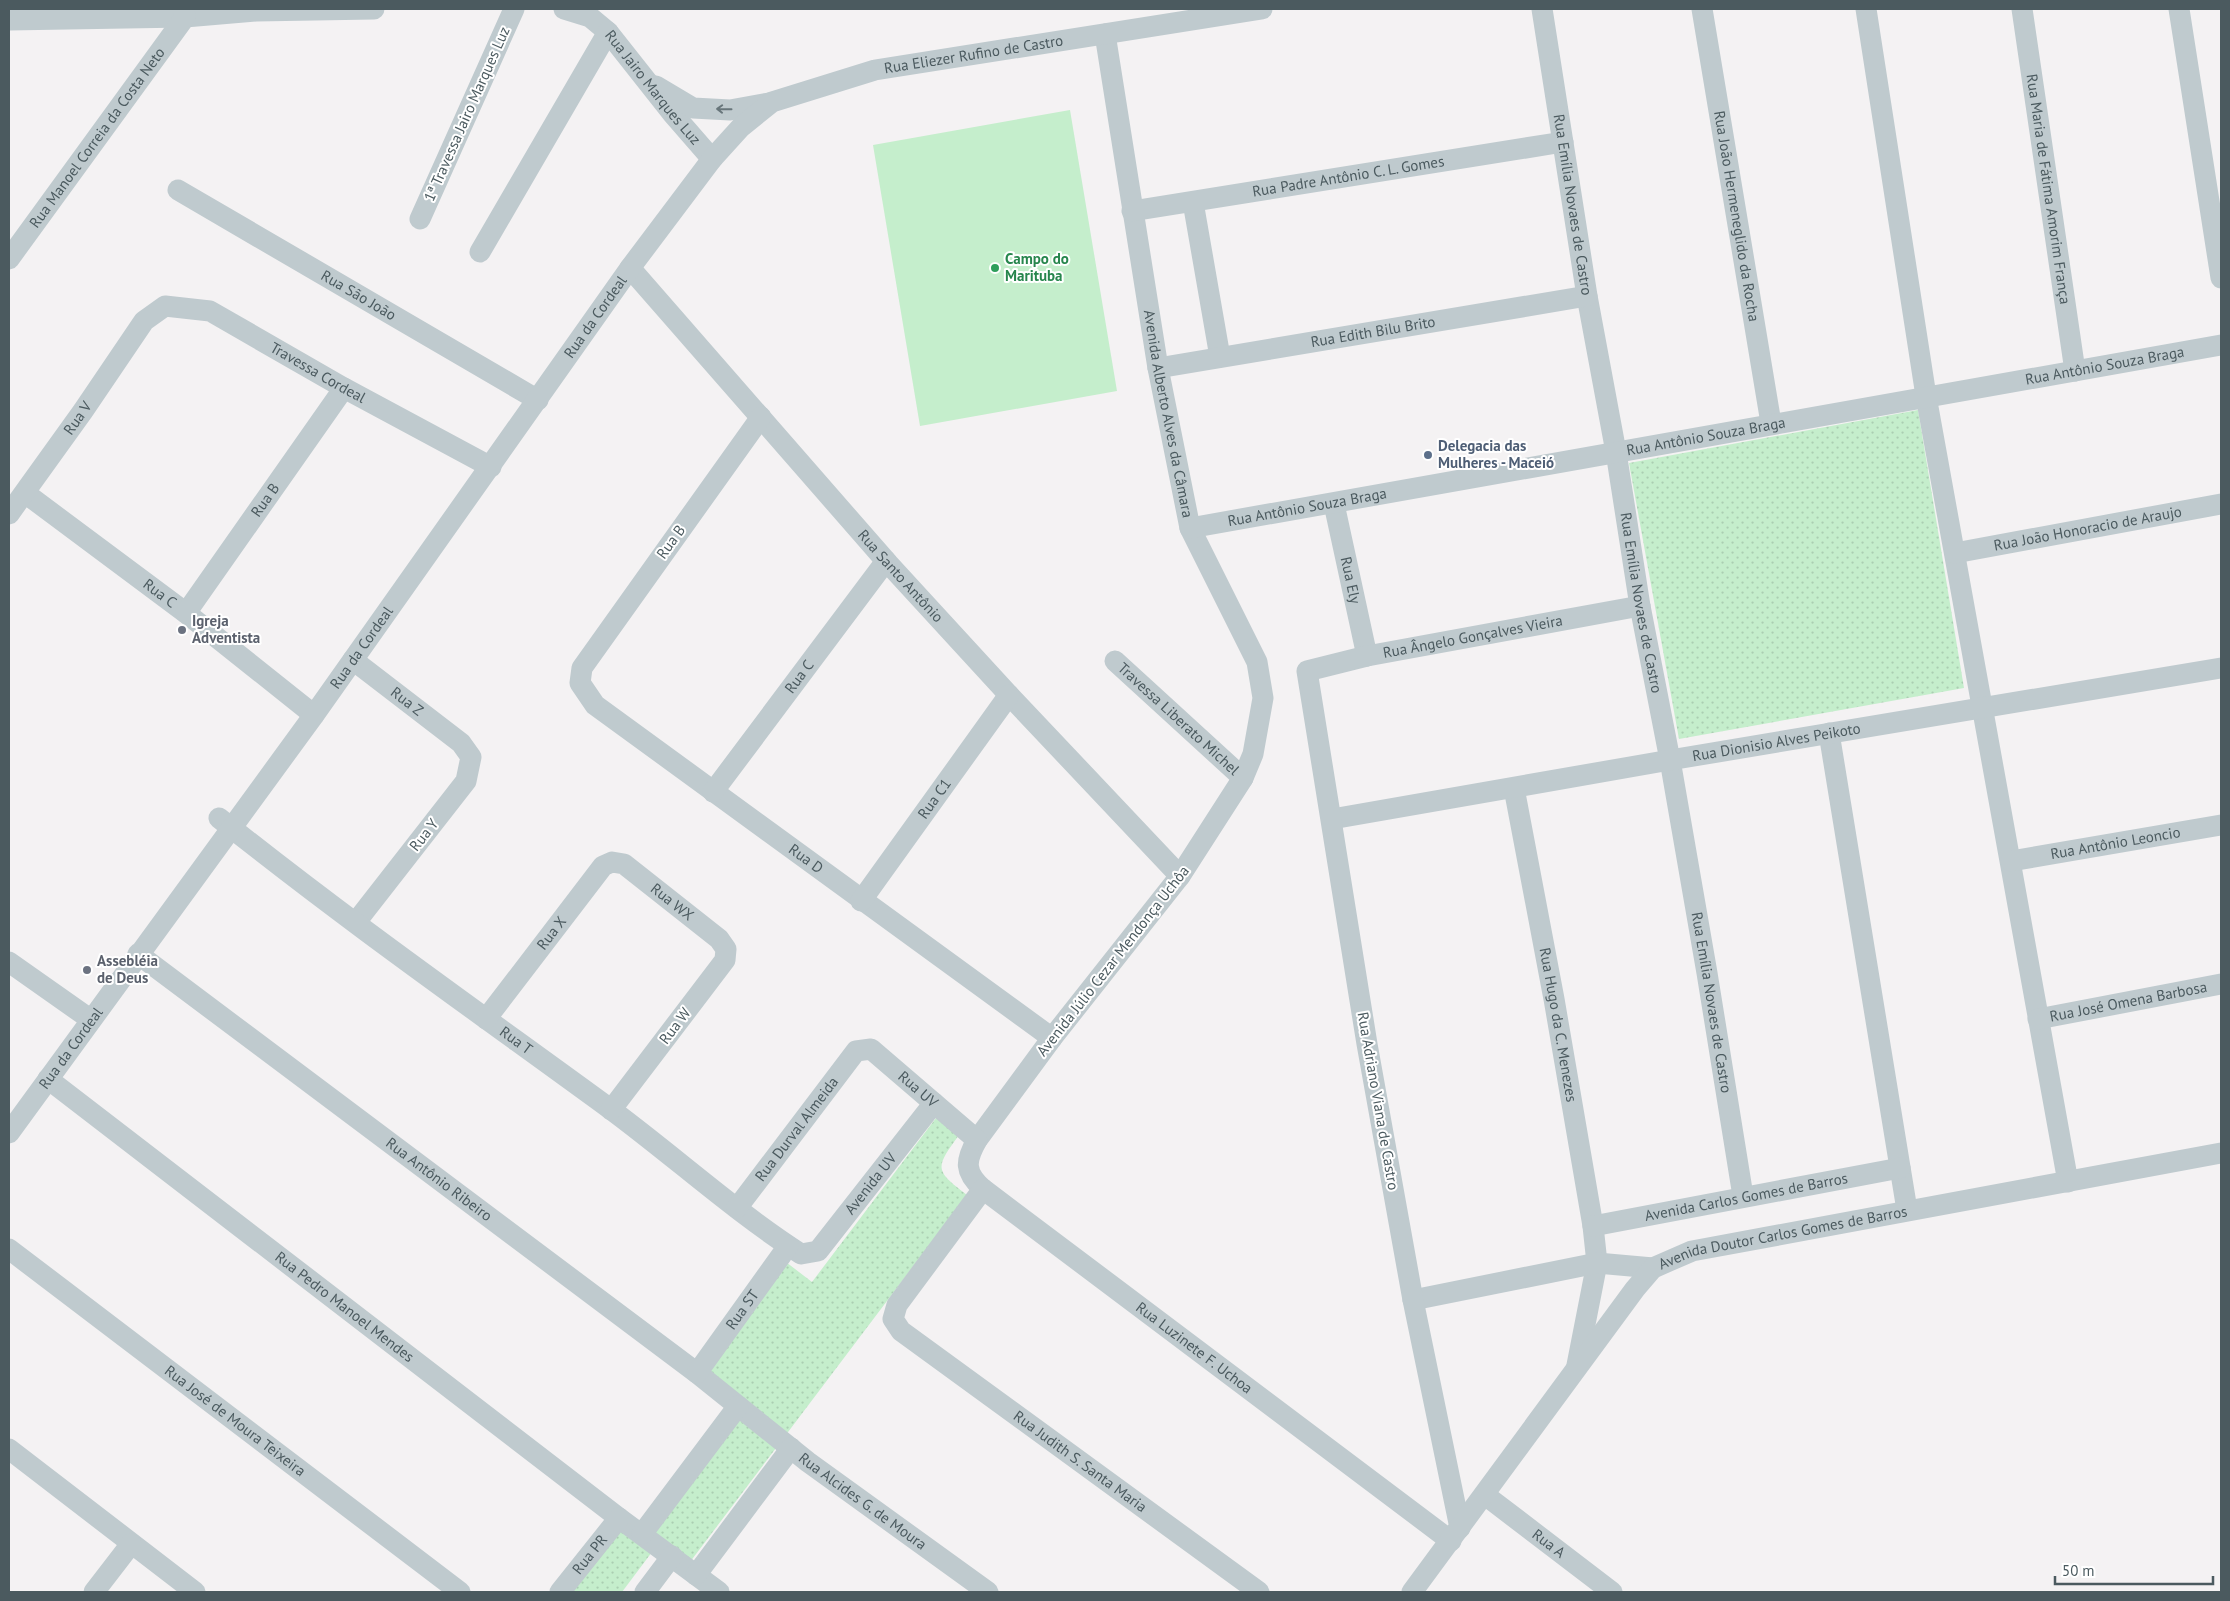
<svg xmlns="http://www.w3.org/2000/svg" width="2230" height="1601" font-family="'PT Sans',sans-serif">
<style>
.grass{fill:#c5eecc}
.park{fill:url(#park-dots)}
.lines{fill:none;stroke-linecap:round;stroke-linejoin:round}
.minor{stroke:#bfcace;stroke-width:21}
.oneway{stroke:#68767b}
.leisure-dot{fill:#2e9e5b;stroke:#fff;stroke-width:2}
.service-dot{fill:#5c6f8a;stroke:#fff;stroke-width:2}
.worship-dot{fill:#6b7280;stroke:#fff;stroke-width:2}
.labels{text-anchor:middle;stroke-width:4;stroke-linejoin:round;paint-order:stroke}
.street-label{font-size:15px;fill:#4b5a5f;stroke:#fff}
.leisure-label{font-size:15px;font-weight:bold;fill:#27864d;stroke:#fff;text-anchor:start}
.service-label{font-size:15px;font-weight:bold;fill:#4e5e75;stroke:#fff;text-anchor:start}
.worship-label{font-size:15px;font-weight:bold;fill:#5b616d;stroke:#fff;text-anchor:start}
</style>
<defs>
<pattern id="park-dots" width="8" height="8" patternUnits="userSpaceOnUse" patternTransform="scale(1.25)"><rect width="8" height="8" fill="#c5eecc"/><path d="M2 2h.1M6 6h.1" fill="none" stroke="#abceb2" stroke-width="1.8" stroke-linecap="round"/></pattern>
</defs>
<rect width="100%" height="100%" fill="#f4f2f3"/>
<!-- grass -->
<path class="grass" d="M 1070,110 L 1117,391 L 920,426 L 873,145 Z"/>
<!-- park -->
<g class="park">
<path d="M 1918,410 L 1964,688 L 1679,739 L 1629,463 Z"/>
<path d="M 936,1118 L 959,1135 C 935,1168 934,1170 967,1195 L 690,1562 L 650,1531 L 745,1404 L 702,1372 L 782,1259 L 812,1282 Z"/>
<path d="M 618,1526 L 652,1552 L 622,1592 L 568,1592 Z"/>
</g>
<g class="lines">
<!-- minor -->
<g class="minor">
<path id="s1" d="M 564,9 L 590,17 L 608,32 L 672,113 L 712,159"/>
<path id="s2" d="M 1542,9 L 1587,296 L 1616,452 L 1640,606 L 1670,760 L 1707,973 L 1743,1196"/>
<path id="s3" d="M 1702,9 L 1771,423"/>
<path d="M 1866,9 L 1926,396 L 2068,1182"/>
<path id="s4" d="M 2022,9 L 2075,371"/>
<path d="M 2179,9 L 2221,278"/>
<path d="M 9,20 L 185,17 L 256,11 L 374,9"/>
<path id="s5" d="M 1105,34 L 1158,368 L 1190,528 L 1257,662 L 1263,698 L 1253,754 L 1243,778 L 1180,876 L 1052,1038 L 977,1140 C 965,1161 964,1172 983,1189 L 1451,1541"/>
<path d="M 656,86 L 693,108 L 730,110 L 769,103"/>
<path id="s6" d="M 178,190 L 538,400"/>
<path d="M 1193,202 L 1220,357"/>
<path id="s7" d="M 1132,211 L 1563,142"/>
<path d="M 420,219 L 514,9"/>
<path d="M 480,252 L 608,32"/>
<path id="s8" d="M 9,259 L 185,17 L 184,9"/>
<path id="s9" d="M 630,268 L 886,561 L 1009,695 L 1180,876"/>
<path id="s10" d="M 1158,368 L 1587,296"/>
<path id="s11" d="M 761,417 L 582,668 L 580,683 L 595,705 L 1052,1038"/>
<path id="s12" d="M 25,493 L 186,613 L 314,715"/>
<path id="s13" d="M 1334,504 L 1367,656"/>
<path id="s14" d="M 9,514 L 83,411 L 144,321 L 165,306 L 210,311 L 344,388 L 491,467"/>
<path id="s15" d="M 1190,528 L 2221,345"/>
<path id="s16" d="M 1955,553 L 2221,504"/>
<path id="s17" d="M 186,613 L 344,388"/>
<path id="s18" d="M 353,660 L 461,743 L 471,757 L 466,781 L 356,922"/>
<path id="s19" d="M 1115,661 L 1243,778"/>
<path d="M 1829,733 L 1907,1210"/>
<path id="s20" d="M 1514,788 L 1554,999 L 1593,1226 L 1597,1263 L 1577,1365"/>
<path id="s21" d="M 713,792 L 886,561"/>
<path id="s22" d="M 219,818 C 345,919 479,1013 609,1108 C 674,1156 734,1211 801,1254 L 818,1251 L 934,1103"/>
<path id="s23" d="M 1332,819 L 1670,760 L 2221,668"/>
<path id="s24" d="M 2011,861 L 2221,825"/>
<path id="s25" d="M 861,901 L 1009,695"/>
<path id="s26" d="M 138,954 L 697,1373 L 808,1462 L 988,1592"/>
<path d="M 9,962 L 90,1019"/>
<path id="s27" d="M 486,1019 L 603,866 L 612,862 L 624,864 L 719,939 L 726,949 L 725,960 L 611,1110"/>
<path id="s28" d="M 2038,1019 L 2221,984"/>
<path id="s29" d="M 48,1079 L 619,1518 L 719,1592"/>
<path id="s30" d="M 9,1133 L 314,715 L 630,268 L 712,159 L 741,127 L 772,102 L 875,70 L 1262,9"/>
<path id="s31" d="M 983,1189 L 897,1305 L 893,1319 L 901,1331 L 1259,1592"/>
<path id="s32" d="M 737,1208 L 856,1051 L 871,1049 L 977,1140"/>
<path id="s33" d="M 1593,1226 L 1900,1168"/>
<path id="s34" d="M 9,1249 L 460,1592"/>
<path d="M 1413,1300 L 1597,1263 L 1653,1268"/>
<path id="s35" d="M 697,1373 L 788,1246"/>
<path d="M 9,1449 L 195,1592"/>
<path id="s36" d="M 1485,1495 L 1612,1592"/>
<path id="s37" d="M 1460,1528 L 1413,1300 L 1367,1044 L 1307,671 L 1367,656 L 1640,606"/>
<path d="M 642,1534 L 738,1406"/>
<path d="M 696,1575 L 791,1448"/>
<path d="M 94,1592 L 131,1544"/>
<path id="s38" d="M 560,1592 L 619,1518"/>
<path d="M 645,1592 L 672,1556"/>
<path id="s39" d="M 1412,1592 L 1635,1289 L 1653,1268 L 1692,1251 L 2221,1153"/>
</g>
</g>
<!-- one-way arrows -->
<defs><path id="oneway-shaft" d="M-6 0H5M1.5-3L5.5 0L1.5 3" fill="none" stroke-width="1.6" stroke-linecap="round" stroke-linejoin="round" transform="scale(1.25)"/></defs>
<use class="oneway" href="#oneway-shaft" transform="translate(724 109) rotate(-179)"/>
<!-- markers -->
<circle class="leisure-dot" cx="995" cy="268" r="5"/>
<circle class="service-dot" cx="1428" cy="455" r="5"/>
<g class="worship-dot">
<circle cx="182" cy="630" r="5"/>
<circle cx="87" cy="970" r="5"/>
</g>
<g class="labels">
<!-- street labels -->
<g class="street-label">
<text dy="5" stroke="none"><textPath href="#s30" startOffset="1492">Rua Eliezer Rufino de Castro</textPath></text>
<text dy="5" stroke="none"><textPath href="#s1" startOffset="122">Rua Jairo Marques Luz</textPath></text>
<text transform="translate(467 114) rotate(-66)" y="5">1ª Travessa Jairo Marques Luz</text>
<text dy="5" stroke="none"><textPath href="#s8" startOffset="150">Rua Manoel Correia da Costa Neto</textPath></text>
<text dy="5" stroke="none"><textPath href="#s7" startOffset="219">Rua Padre Antônio C. L. Gomes</textPath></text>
<text dy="5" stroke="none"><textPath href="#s4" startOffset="182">Rua Maria de Fátima Amorim França</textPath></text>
<text dy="5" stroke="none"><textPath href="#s2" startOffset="198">Rua Emília Novaes de Castro</textPath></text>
<text dy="5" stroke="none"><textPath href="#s3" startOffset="210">Rua João Hermeneglido da Rocha</textPath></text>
<text dy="5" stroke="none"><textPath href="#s6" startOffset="209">Rua São João</textPath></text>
<text dy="5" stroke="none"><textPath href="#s30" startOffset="1005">Rua da Cordeal</textPath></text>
<text dy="5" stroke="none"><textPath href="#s10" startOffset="218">Rua Edith Bilu Brito</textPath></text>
<text dy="5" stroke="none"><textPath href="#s15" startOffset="929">Rua Antônio Souza Braga</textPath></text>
<text dy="5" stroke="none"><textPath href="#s14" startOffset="431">Travessa Cordeal</textPath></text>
<text dy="5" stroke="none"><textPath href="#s5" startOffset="385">Avenida Alberto Alves da Câmara</textPath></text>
<text dy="5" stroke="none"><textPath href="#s14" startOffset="118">Rua V</textPath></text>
<text dy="5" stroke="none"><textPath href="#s15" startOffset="524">Rua Antônio Souza Braga</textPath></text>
<text dy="5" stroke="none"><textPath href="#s17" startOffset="138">Rua B</textPath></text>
<text dy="5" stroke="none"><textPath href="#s15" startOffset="119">Rua Antônio Souza Braga</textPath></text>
<text dy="5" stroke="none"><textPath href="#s16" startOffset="135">Rua João Honoracio de Araujo</textPath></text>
<text transform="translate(671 542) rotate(-54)" y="5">Rua B</text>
<text dy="5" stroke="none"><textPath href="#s9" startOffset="410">Rua Santo Antônio</textPath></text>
<text dy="5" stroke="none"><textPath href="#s13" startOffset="78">Rua Ely</textPath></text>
<text dy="5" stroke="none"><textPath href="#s12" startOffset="168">Rua C</textPath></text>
<text dy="5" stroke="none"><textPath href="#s2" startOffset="602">Rua Emília Novaes de Castro</textPath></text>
<text dy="5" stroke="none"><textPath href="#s37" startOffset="1040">Rua Ângelo Gonçalves Vieira</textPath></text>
<text dy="5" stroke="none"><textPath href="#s30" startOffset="600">Rua da Cordeal</textPath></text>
<text dy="5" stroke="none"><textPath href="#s21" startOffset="144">Rua C</textPath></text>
<text dy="5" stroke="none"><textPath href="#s18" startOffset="68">Rua Z</textPath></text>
<text dy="5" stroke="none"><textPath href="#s19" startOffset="86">Travessa Liberato Michel</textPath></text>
<text dy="5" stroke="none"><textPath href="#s23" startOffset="451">Rua Dionisio Alves Peikoto</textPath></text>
<text dy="5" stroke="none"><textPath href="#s25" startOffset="126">Rua C1</textPath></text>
<text transform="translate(424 835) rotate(-52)" y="5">Rua Y</text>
<text dy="5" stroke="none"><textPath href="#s24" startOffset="106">Rua Antônio Leoncio</textPath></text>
<text dy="5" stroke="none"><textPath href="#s11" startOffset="611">Rua D</textPath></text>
<text dy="5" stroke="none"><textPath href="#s27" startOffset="276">Rua WX</textPath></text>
<text dy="5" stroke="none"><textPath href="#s27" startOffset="108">Rua X</textPath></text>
<text transform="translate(1113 961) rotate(-52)" y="5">Avenida Júlio Cezar Mendonça Uchôa</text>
<text dy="5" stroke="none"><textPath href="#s2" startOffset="1008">Rua Emília Novaes de Castro</textPath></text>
<text dy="5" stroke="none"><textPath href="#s28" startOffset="92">Rua José Omena Barbosa</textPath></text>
<text dy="5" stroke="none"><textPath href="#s20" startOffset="241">Rua Hugo da C. Menezes</textPath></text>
<text transform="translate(675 1026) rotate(-53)" y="5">Rua W</text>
<text dy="5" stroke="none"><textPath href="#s22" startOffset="371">Rua T</textPath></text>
<text dy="5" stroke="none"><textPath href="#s30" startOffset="105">Rua da Cordeal</textPath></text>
<text dy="5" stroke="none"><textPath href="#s32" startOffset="274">Rua UV</textPath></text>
<text transform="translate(1378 1101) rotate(80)" y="5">Rua Adriano Viana de Castro</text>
<text dy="5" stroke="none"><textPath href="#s32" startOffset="99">Rua Durval Almeida</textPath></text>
<text dy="5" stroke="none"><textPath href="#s26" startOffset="376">Rua Antônio Ribeiro</textPath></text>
<text dy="5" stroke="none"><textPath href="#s22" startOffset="830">Avenida UV</textPath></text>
<text dy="5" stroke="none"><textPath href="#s33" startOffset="156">Avenida Carlos Gomes de Barros</textPath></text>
<text dy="5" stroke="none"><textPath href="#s39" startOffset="538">Avenida Doutor Carlos Gomes de Barros</textPath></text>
<text dy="5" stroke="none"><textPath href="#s29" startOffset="374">Rua Pedro Manoel Mendes</textPath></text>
<text dy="5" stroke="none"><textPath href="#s35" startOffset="78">Rua ST</textPath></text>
<text dy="5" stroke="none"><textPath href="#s5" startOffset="1540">Rua Luzinete F. Uchoa</textPath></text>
<text dy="5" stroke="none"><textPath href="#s34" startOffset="284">Rua José de Moura Teixeira</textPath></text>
<text dy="5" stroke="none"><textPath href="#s31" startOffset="395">Rua Judith S. Santa Maria</textPath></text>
<text dy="5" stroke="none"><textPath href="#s26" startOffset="908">Rua Alcides G. de Moura</textPath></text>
<text dy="5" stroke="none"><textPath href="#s36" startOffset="80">Rua A</textPath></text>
<text dy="5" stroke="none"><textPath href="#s38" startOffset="48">Rua PR</textPath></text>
</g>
<!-- leisure labels -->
<g class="leisure-label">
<text x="1005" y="264">Campo do<tspan x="1005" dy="17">Marituba</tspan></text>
</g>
<!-- service labels -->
<g class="service-label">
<text x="1438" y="451">Delegacia das<tspan x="1438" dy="17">Mulheres - Maceió</tspan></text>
</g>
<!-- worship labels -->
<g class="worship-label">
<text x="192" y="626">Igreja<tspan x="192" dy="17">Adventista</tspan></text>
<text x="97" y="966">Assebléia<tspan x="97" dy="17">de Deus</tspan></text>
</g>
</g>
<!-- border -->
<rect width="2230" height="1601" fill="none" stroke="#4b5a5f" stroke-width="20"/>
<!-- scale -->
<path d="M2055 1576v8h158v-8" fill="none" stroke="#4b5a5f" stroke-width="2.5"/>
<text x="2062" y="1576" font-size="15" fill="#4b5a5f" stroke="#ffffff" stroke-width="4" paint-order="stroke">50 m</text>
</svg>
